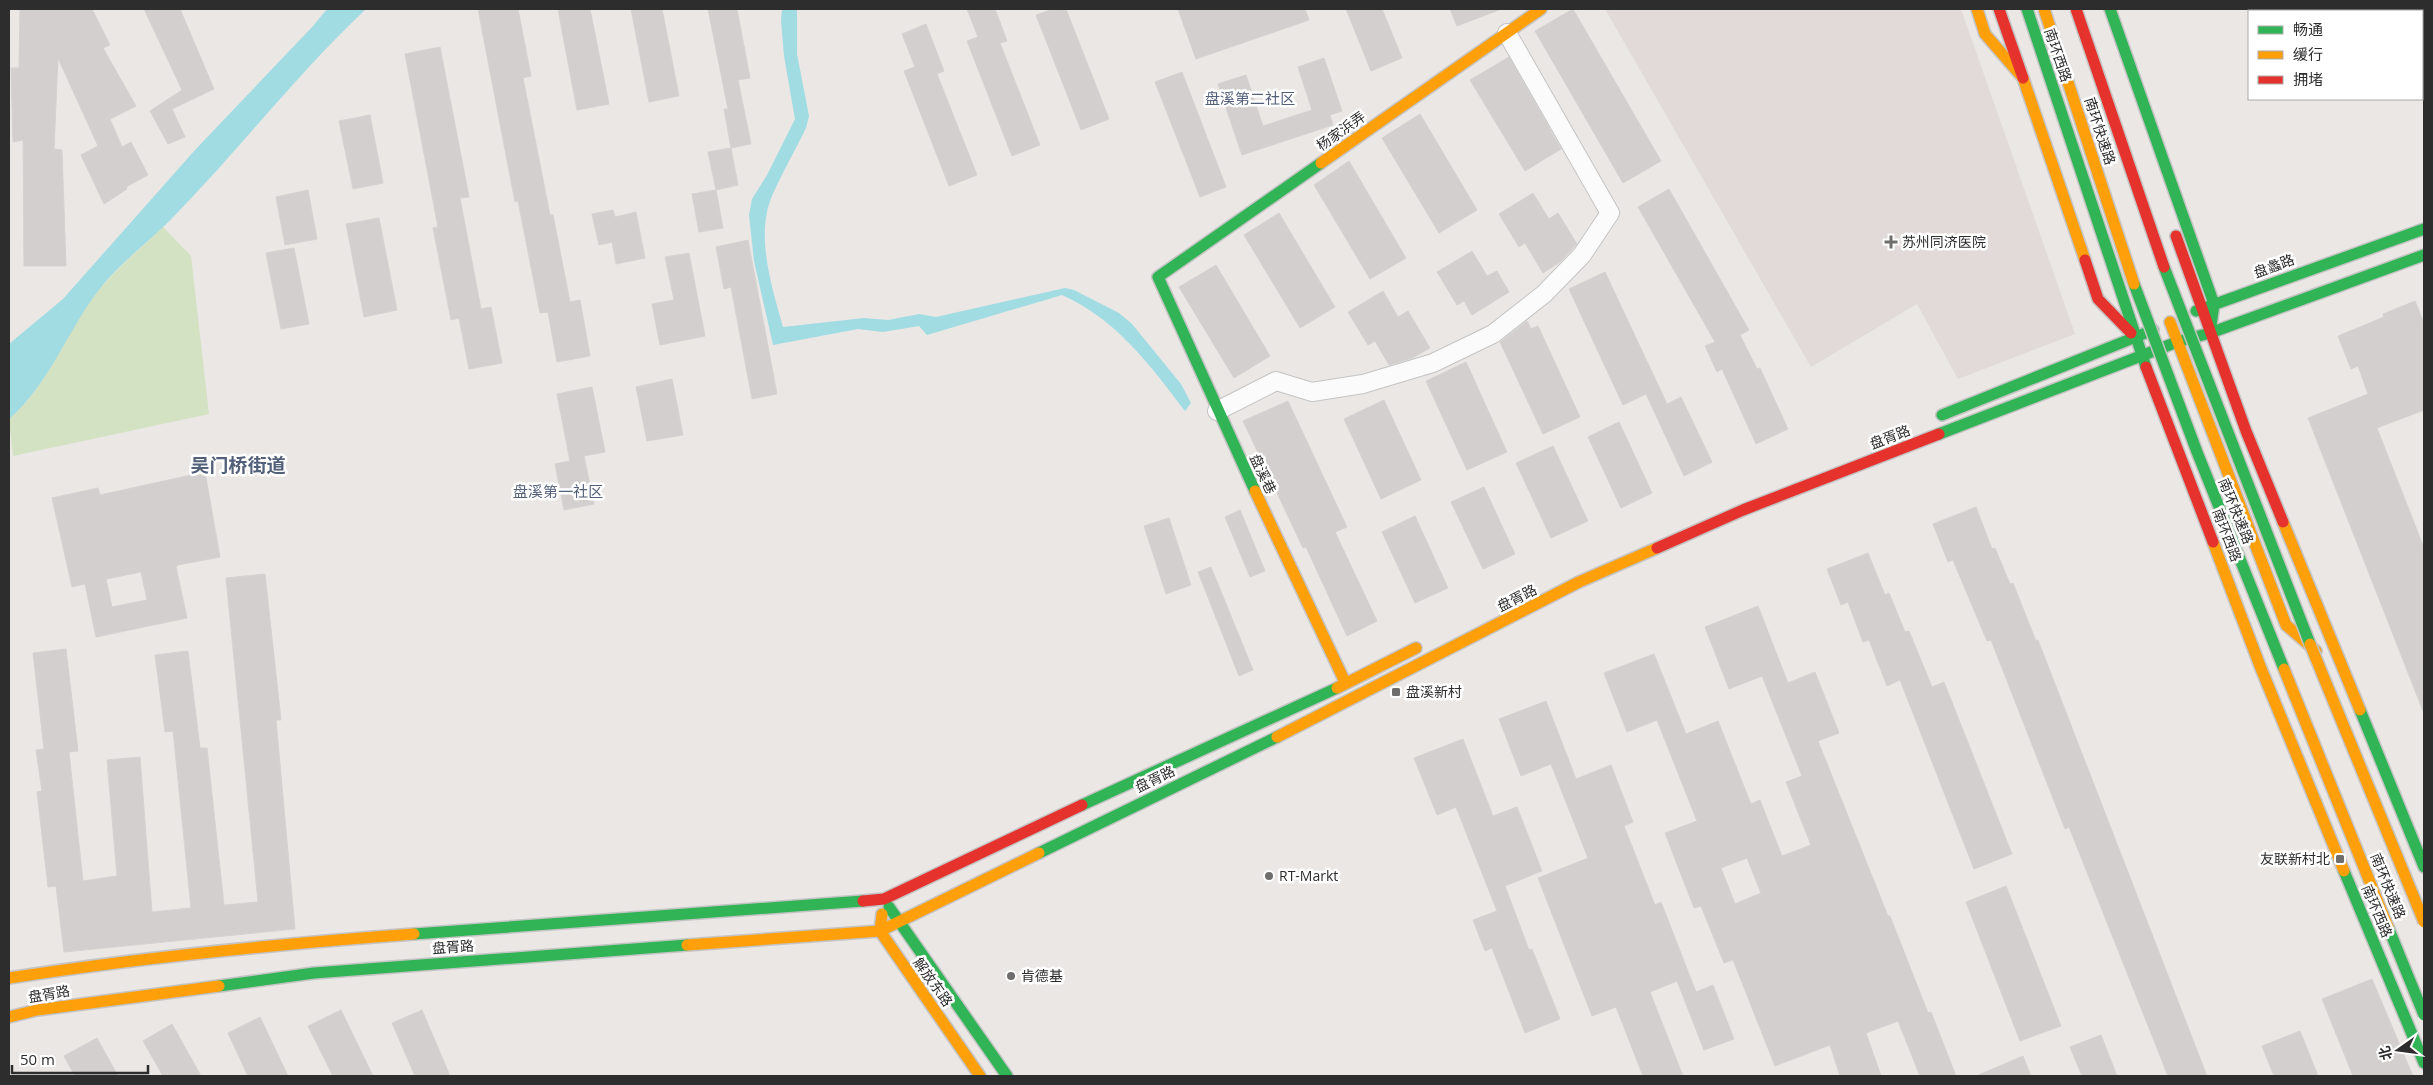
<svg xmlns="http://www.w3.org/2000/svg" width="2433" height="1085" font-family="'Open Sans','Noto Sans SC',sans-serif">
<style>
.medical{fill:#e2d9d9}
.green{fill:#d3e2c2}
.water{fill:#a1dce3}
.building{fill:#d2cfce;stroke:#d5d3d1;fill-rule:evenodd}
.lines{fill:none;stroke-linecap:round;stroke-linejoin:round}
.street-casing{stroke:#c5c4c5;stroke-width:20}
.fast-casing{stroke:#c5c4c5;stroke-width:14}
.slow-casing{stroke:#c5c4c5;stroke-width:14}
.jam-casing{stroke:#c5c4c5;stroke-width:14}
.street{stroke:#fcfbfb;stroke-width:18}
.fast{stroke:#30b455;stroke-width:11}
.slow{stroke:#ff9f0a;stroke-width:11}
.jam{stroke:#e5322d;stroke-width:11}
.fast-bridge-casing{stroke:#c6c4c3;stroke-width:14;stroke-linecap:butt}
.slow-bridge-casing{stroke:#c6c4c3;stroke-width:14;stroke-linecap:butt}
.jam-bridge-casing{stroke:#c6c4c3;stroke-width:14;stroke-linecap:butt}
.fast-bridge{stroke:#30b455;stroke-width:11}
.slow-bridge{stroke:#ff9f0a;stroke-width:11}
.jam-bridge{stroke:#e5322d;stroke-width:11}
.poi-dot{fill:#6f6e6d;stroke:#fff;stroke-width:2}
.labels{text-anchor:middle;stroke-width:5;stroke-linejoin:round;paint-order:stroke}
.street-label{font-size:14px;fill:#2d2d2d;stroke:#fff}
.poi-label{font-size:14px;fill:#2d2d2d;stroke:#fff;text-anchor:start}
.neighbourhood-label{font-size:15px;fill:#52607a;stroke:#fff}
.district-label{font-size:19px;font-weight:bold;fill:#52607a;stroke:#fff}
</style>
<rect width="100%" height="100%" fill="#eae7e5"/>
<!-- medical -->
<path class="medical" d="M 1605,9 L 1961,9 L 2075,334 L 1958,379 L 1917,304 L 1811,367 Z"/>
<!-- green -->
<path class="green" d="M 163,227 L 191,256 L 209,414 L 13,456 L 9,419 C 47,387 64,337 93,297 C 113,271 140,249 163,227 Z"/>
<!-- water -->
<g class="water">
<path d="M 327,9 L 366,9 C 299,72 242,146 178,212 C 154,238 124,259 102,286 C 68,328 50,384 9,419 L 9,344 L 63,299 L 195,150 L 313,26 Z"/>
<path d="M 782,9 L 797,9 L 797,54 L 809,116 L 806,128 C 795,151 782,173 772,196 C 755,235 772,288 783,327 L 864,318 L 888,320 L 919,314 L 936,317 L 1065,288 L 1074,290 L 1119,313 L 1132,324 L 1181,384 L 1191,403 L 1185,411 C 1150,365 1116,319 1062,295 L 927,335 L 919,326 L 883,332 L 858,329 L 773,345 L 754,261 L 749,215 L 752,199 L 767,175 L 795,119 L 784,56 L 781,21 Z"/>
</g>
<!-- building -->
<g class="building">
<path d="M 20,9 L 92,9 L 110,45 L 103,48 L 136,106 L 110,119 L 122,147 L 131,142 L 148,175 L 126,187 L 127,189 L 104,204 L 81,155 L 98,146 L 58,58 L 54,149 L 62,150 L 66,266 L 24,266 L 23,140 L 13,142 L 11,68 L 19,68 Z"/>
<path d="M 144,9 L 180,9 L 214,89 L 172,109 L 185,137 L 168,144 L 150,111 L 182,90 Z"/>
<path d="M 478,9 L 518,9 L 531,76 L 523,78 L 550,215 L 553,215 L 570,302 L 580,300 L 590,356 L 557,362 L 548,312 L 540,313 L 518,201 L 515,202 Z"/>
<path d="M 558,9 L 590,9 L 609,104 L 577,110 Z"/>
<path d="M 631,9 L 662,9 L 679,96 L 649,102 Z"/>
<path d="M 708,9 L 737,9 L 750,78 L 738,80 L 751,144 L 731,148 L 724,109 L 728,109 Z"/>
<path d="M 967,9 L 995,9 L 1007,41 L 1000,43 L 1040,145 L 1012,156 L 967,41 L 978,37 Z"/>
<path d="M 1053,9 L 1066,9 L 1109,119 L 1081,130 L 1036,15 Z"/>
<path d="M 1178,9 L 1305,9 L 1309,20 L 1196,59 Z"/>
<path d="M 1346,9 L 1382,9 L 1402,58 L 1371,71 Z"/>
<path d="M 1450,9 L 1499,9 L 1499,10 L 1457,26 Z"/>
<path d="M 1573,9 L 1661,161 L 1623,183 L 1535,31 Z"/>
<path d="M 926,24 L 944,71 L 937,74 L 977,175 L 949,186 L 904,71 L 915,67 L 902,34 Z"/>
<path d="M 440,47 L 469,197 L 460,198 L 481,309 L 491,307 L 502,363 L 469,369 L 459,318 L 451,320 L 433,228 L 438,227 L 405,54 Z"/>
<path d="M 1509,57 L 1561,149 L 1525,171 L 1470,80 Z"/>
<path d="M 1324,58 L 1342,111 L 1330,115 L 1333,125 L 1242,155 L 1218,84 L 1246,75 L 1263,126 L 1312,110 L 1298,67 Z"/>
<path d="M 1182,72 L 1226,187 L 1200,197 L 1155,82 Z"/>
<path d="M 1420,114 L 1477,210 L 1439,233 L 1382,138 Z"/>
<path d="M 370,115 L 383,183 L 353,189 L 339,121 Z"/>
<path d="M 731,148 L 738,185 L 716,190 L 708,152 Z"/>
<path d="M 1349,161 L 1406,258 L 1370,279 L 1314,185 Z"/>
<path d="M 1669,189 L 1749,330 L 1740,335 L 1757,369 L 1760,368 L 1788,429 L 1756,444 L 1722,369 L 1717,372 L 1705,346 L 1715,342 L 1638,207 Z"/>
<path d="M 308,190 L 317,239 L 285,245 L 276,197 Z"/>
<path d="M 716,190 L 723,228 L 699,232 L 692,194 Z"/>
<path d="M 1533,193 L 1549,219 L 1558,213 L 1577,244 L 1560,262 L 1543,273 L 1525,243 L 1519,247 L 1499,214 Z"/>
<path d="M 613,210 L 615,217 L 636,212 L 645,258 L 616,264 L 612,242 L 599,245 L 592,214 Z"/>
<path d="M 1279,213 L 1335,307 L 1300,328 L 1244,235 Z"/>
<path d="M 379,218 L 397,310 L 364,317 L 346,224 Z"/>
<path d="M 748,240 L 777,394 L 752,399 L 731,287 L 724,289 L 716,247 Z"/>
<path d="M 294,248 L 309,324 L 281,329 L 266,253 Z"/>
<path d="M 1472,251 L 1487,276 L 1497,271 L 1509,292 L 1472,315 L 1464,301 L 1457,305 L 1437,272 Z"/>
<path d="M 689,253 L 705,336 L 660,345 L 652,304 L 674,300 L 665,257 Z"/>
<path d="M 1216,265 L 1270,356 L 1234,378 L 1179,287 Z"/>
<path d="M 1605,272 L 1667,404 L 1681,397 L 1712,462 L 1684,476 L 1646,394 L 1623,405 L 1569,289 Z"/>
<path d="M 1383,291 L 1398,317 L 1408,311 L 1430,348 L 1412,358 L 1389,365 L 1375,341 L 1368,345 L 1348,312 Z"/>
<path d="M 2415,301 L 2424,323 L 2424,410 L 2377,428 L 2424,548 L 2423,711 L 2308,418 L 2368,394 L 2358,366 L 2351,369 L 2338,336 L 2384,317 L 2383,314 Z"/>
<path d="M 1527,321 L 1531,329 L 1538,326 L 1580,417 L 1543,434 L 1500,342 Z"/>
<path d="M 1466,362 L 1507,452 L 1467,470 L 1426,381 Z"/>
<path d="M 672,379 L 683,435 L 647,441 L 636,387 Z"/>
<path d="M 592,387 L 605,452 L 584,456 L 594,504 L 564,510 L 555,464 L 570,461 L 557,394 Z"/>
<path d="M 1384,400 L 1421,480 L 1381,499 L 1344,419 Z"/>
<path d="M 1288,401 L 1347,527 L 1335,532 L 1377,621 L 1347,636 L 1306,547 L 1303,548 L 1243,421 Z"/>
<path d="M 1619,422 L 1652,493 L 1621,508 L 1588,437 Z"/>
<path d="M 1553,446 L 1588,521 L 1551,538 L 1516,463 Z"/>
<path d="M 205,472 L 220,557 L 178,565 L 176,567 L 187,618 L 96,637 L 85,584 L 72,587 L 52,498 L 98,488 L 100,495 ZM 141,572 L 147,600 L 112,607 L 106,579 Z"/>
<path d="M 1484,487 L 1515,554 L 1483,569 L 1451,502 Z"/>
<path d="M 1976,507 L 1992,549 L 1995,548 L 2010,584 L 2013,583 L 2036,641 L 2038,640 L 2207,1076 L 2168,1076 L 2069,827 L 2065,829 L 1991,640 L 1987,641 L 1953,560 L 1948,562 L 1933,524 Z"/>
<path d="M 1240,510 L 1265,571 L 1250,577 L 1225,517 Z"/>
<path d="M 1415,516 L 1448,588 L 1415,603 L 1382,532 Z"/>
<path d="M 1169,518 L 1191,585 L 1166,594 L 1144,526 Z"/>
<path d="M 1868,553 L 1885,595 L 1889,593 L 1905,632 L 1909,631 L 1932,687 L 1944,682 L 2012,854 L 1974,869 L 1900,680 L 1887,686 L 1869,640 L 1863,642 L 1848,602 L 1841,605 L 1827,569 Z"/>
<path d="M 1211,567 L 1253,670 L 1239,676 L 1198,572 Z"/>
<path d="M 265,574 L 281,720 L 276,720 L 295,929 L 64,952 L 56,886 L 48,887 L 37,792 L 42,791 L 36,750 L 44,749 L 33,653 L 66,649 L 78,751 L 69,752 L 83,881 L 117,876 L 107,760 L 140,757 L 152,912 L 191,908 L 173,731 L 165,732 L 155,655 L 188,651 L 200,748 L 207,748 L 224,905 L 258,902 L 226,578 Z"/>
<path d="M 1758,606 L 1788,683 L 1815,672 L 1839,733 L 1818,741 L 1888,916 L 1890,916 L 1928,1013 L 1931,1012 L 1956,1076 L 1920,1076 L 1898,1021 L 1866,1033 L 1881,1076 L 1840,1076 L 1830,1045 L 1775,1066 L 1733,960 L 1724,963 L 1701,906 L 1694,908 L 1665,833 L 1697,821 L 1657,720 L 1627,732 L 1604,673 L 1654,654 L 1686,734 L 1718,721 L 1751,804 L 1760,800 L 1782,856 L 1811,845 L 1786,782 L 1802,776 L 1762,676 L 1729,689 L 1705,627 ZM 1747,858 L 1761,893 L 1735,904 L 1721,868 Z"/>
<path d="M 1546,701 L 1576,779 L 1611,765 L 1633,822 L 1624,826 L 1655,905 L 1661,902 L 1696,992 L 1713,985 L 1734,1039 L 1704,1050 L 1677,981 L 1650,992 L 1683,1076 L 1643,1076 L 1616,1007 L 1592,1016 L 1538,878 L 1588,858 L 1551,764 L 1521,776 L 1499,719 Z"/>
<path d="M 1463,739 L 1493,816 L 1517,807 L 1542,871 L 1505,886 L 1529,950 L 1532,949 L 1560,1019 L 1525,1033 L 1492,948 L 1485,951 L 1473,920 L 1497,911 L 1456,807 L 1437,815 L 1414,758 Z"/>
<path d="M 2006,886 L 2061,1026 L 2020,1041 L 1966,902 Z"/>
<path d="M 2372,979 L 2410,1069 L 2413,1076 L 2353,1076 L 2322,999 Z"/>
<path d="M 341,1010 L 373,1076 L 333,1076 L 308,1026 Z"/>
<path d="M 422,1010 L 450,1076 L 415,1076 L 392,1023 Z"/>
<path d="M 260,1017 L 288,1076 L 248,1076 L 228,1033 Z"/>
<path d="M 172,1024 L 201,1076 L 163,1076 L 143,1041 Z"/>
<path d="M 2300,1031 L 2318,1076 L 2274,1076 L 2262,1046 Z"/>
<path d="M 2101,1035 L 2117,1076 L 2082,1076 L 2070,1047 Z"/>
<path d="M 97,1038 L 118,1076 L 75,1076 L 64,1056 Z"/>
<path d="M 2023,1056 L 2031,1076 L 1976,1076 Z"/>
</g>
<g class="lines">
<!-- street casing -->
<g class="street-casing">
<path id="street" d="M 1217,411 L 1276,381 L 1312,392 L 1363,384 L 1433,363 L 1493,334 L 1544,294 L 1582,255 L 1610,213 L 1507,33"/>
</g>
<!-- fast casing -->
<g class="fast-casing">
<g id="fast">
<path d="M 2027,9 L 2146,367"/>
<path d="M 2110,9 L 2214,304 L 2210,333"/>
<path d="M 2196,311 L 2424,229"/>
<path d="M 1942,415 L 2153,330"/>
<path d="M 1939,434 L 2177,342 L 2210,333 L 2424,255"/>
<path d="M 1255,491 L 1158,277 L 1321,163"/>
<path d="M 2360,710 L 2424,867"/>
<path d="M 1082,805 L 1337,688"/>
<path d="M 1039,853 L 1277,737"/>
<path d="M 2344,871 L 2424,1063"/>
<path d="M 889,907 L 1007,1076"/>
<path d="M 414,934 L 863,901"/>
<path d="M 219,986 L 314,973 L 687,945"/>
</g>
</g>
<!-- slow casing -->
<g class="slow-casing">
<g id="slow">
<path d="M 1977,9 L 1985,34 L 2023,78 L 2085,260"/>
<path d="M 1321,163 L 1541,9"/>
<path d="M 2170,322 L 2286,625 L 2316,651"/>
<path d="M 1255,491 L 1345,682"/>
<path d="M 2283,522 L 2360,710"/>
<path d="M 2213,542 L 2260,666 L 2344,871"/>
<path d="M 1337,688 L 1416,648"/>
<path d="M 1277,737 L 1579,582 L 1657,548"/>
<path d="M 882,914 L 880,931 L 980,1076"/>
<path d="M 687,945 L 880,931 L 1039,853"/>
<path d="M 9,978 C 143,957 278,944 414,934"/>
<path d="M 9,1017 L 37,1010 L 219,986"/>
</g>
</g>
<!-- jam casing -->
<g class="jam-casing">
<g id="jam">
<path d="M 1999,9 L 2023,78"/>
<path d="M 2176,236 L 2246,431 L 2283,522"/>
<path d="M 2085,260 L 2098,299 L 2131,333"/>
<path d="M 2146,367 L 2213,542"/>
<path d="M 1657,548 L 1743,510 L 1939,434"/>
<path d="M 863,901 L 884,899 L 1082,805"/>
</g>
</g>
<!-- street -->
<use href="#street" class="street"/>
<!-- fast -->
<use href="#fast" class="fast"/>
<!-- slow -->
<use href="#slow" class="slow"/>
<!-- jam -->
<use href="#jam" class="jam"/>
<!-- fast-bridge casing -->
<g class="fast-bridge-casing">
<g id="fast-bridge">
<path d="M 2164,267 L 2310,644"/>
<path d="M 2134,284 L 2197,452 L 2284,669"/>
<path d="M 2388,927 L 2424,1015"/>
</g>
</g>
<!-- slow-bridge casing -->
<g class="slow-bridge-casing">
<g id="slow-bridge">
<path d="M 2044,9 L 2134,284"/>
<path d="M 2310,644 L 2424,922"/>
<path d="M 2284,669 L 2388,927"/>
</g>
</g>
<!-- jam-bridge casing -->
<g class="jam-bridge-casing">
<path id="jam-bridge" d="M 2076,9 L 2164,267"/>
</g>
<!-- fast-bridge -->
<use href="#fast-bridge" class="fast-bridge"/>
<!-- slow-bridge -->
<use href="#slow-bridge" class="slow-bridge"/>
<!-- jam-bridge -->
<use href="#jam-bridge" class="jam-bridge"/>
</g>
<!-- markers -->
<g class="poi-dot">
<path d="M1888.5 234.5h5v5h5v5h-5v5h-5v-5h-5v-5h5z"/>
<rect x="1391" y="687" width="10" height="10" rx="2.5"/>
<rect x="2335" y="854" width="10" height="10" rx="2.5"/>
<circle cx="1269" cy="876" r="5"/>
<circle cx="1011" cy="976" r="5"/>
</g>
<g class="labels">
<!-- street labels -->
<g class="street-label">
<text transform="translate(2058 55) rotate(71)" y="5">南环西路</text>
<text transform="translate(1341 131) rotate(-35)" y="5">杨家浜弄</text>
<text transform="translate(2100 131) rotate(72)" y="5">南环快速路</text>
<text transform="translate(2274 266) rotate(-20)" y="5">盘蠡路</text>
<text transform="translate(1890 437) rotate(-21)" y="5">盘胥路</text>
<text transform="translate(1263 474) rotate(65)" y="5">盘溪巷</text>
<text transform="translate(2236 511) rotate(68)" y="5">南环快速路</text>
<text transform="translate(2227 535) rotate(69)" y="5">南环西路</text>
<text transform="translate(1517 598) rotate(-27)" y="5">盘胥路</text>
<text transform="translate(1155 779) rotate(-26)" y="5">盘胥路</text>
<text transform="translate(2388 886) rotate(68)" y="5">南环快速路</text>
<text transform="translate(2377 911) rotate(67)" y="5">南环西路</text>
<text transform="translate(453 947) rotate(-4)" y="5">盘胥路</text>
<text transform="translate(933 982) rotate(55)" y="5">解放东路</text>
<text transform="translate(49 994) rotate(-10)" y="5">盘胥路</text>
</g>
<!-- poi labels -->
<g class="poi-label">
<text x="1902" y="247">苏州同济医院</text>
<text x="1406" y="697">盘溪新村</text>
<text x="2330" y="864" text-anchor="end">友联新村北</text>
<text x="1279" y="881">RT-Markt</text>
<text x="1021" y="981">肯德基</text>
</g>
<!-- neighbourhood labels -->
<g class="neighbourhood-label">
<text x="1250" y="104">盘溪第二社区</text>
<text x="558" y="497">盘溪第一社区</text>
</g>
<!-- district labels -->
<g class="district-label">
<text x="238" y="472">吴门桥街道</text>
</g>
</g>
<!-- border -->
<rect width="2433" height="1085" fill="none" stroke="#2d2d2d" stroke-width="20"/>
<!-- legend -->
<rect x="2248" y="10" width="175" height="90" fill="#ffffff" stroke="#ababab"/>
<rect x="2258" y="26" width="25" height="8" fill="#30b455" stroke="#ababab"/>
<text x="2293" y="35" font-size="15" fill="#2d2d2d">畅通</text>
<rect x="2258" y="51" width="25" height="8" fill="#ff9f0a" stroke="#ababab"/>
<text x="2293" y="60" font-size="15" fill="#2d2d2d">缓行</text>
<rect x="2258" y="76" width="25" height="8" fill="#e5322d" stroke="#ababab"/>
<text x="2293" y="85" font-size="15" fill="#2d2d2d">拥堵</text>
<!-- north arrow -->
<g transform="translate(2398 1050) rotate(256)" stroke="#ffffff" stroke-width="4" paint-order="stroke">
<path d="M0-4L9 19L0 12L-9 19Z" fill="#2d2d2d"/>
<text y="-8" font-size="14" font-weight="bold" text-anchor="middle" fill="#2d2d2d">北</text>
</g>
<!-- scale -->
<path d="M12 1065v8h136v-8" fill="none" stroke="#2d2d2d" stroke-width="2.5"/>
<text x="20" y="1065" font-size="15" fill="#2d2d2d" stroke="#ffffff" stroke-width="4" paint-order="stroke">50 m</text>
</svg>
